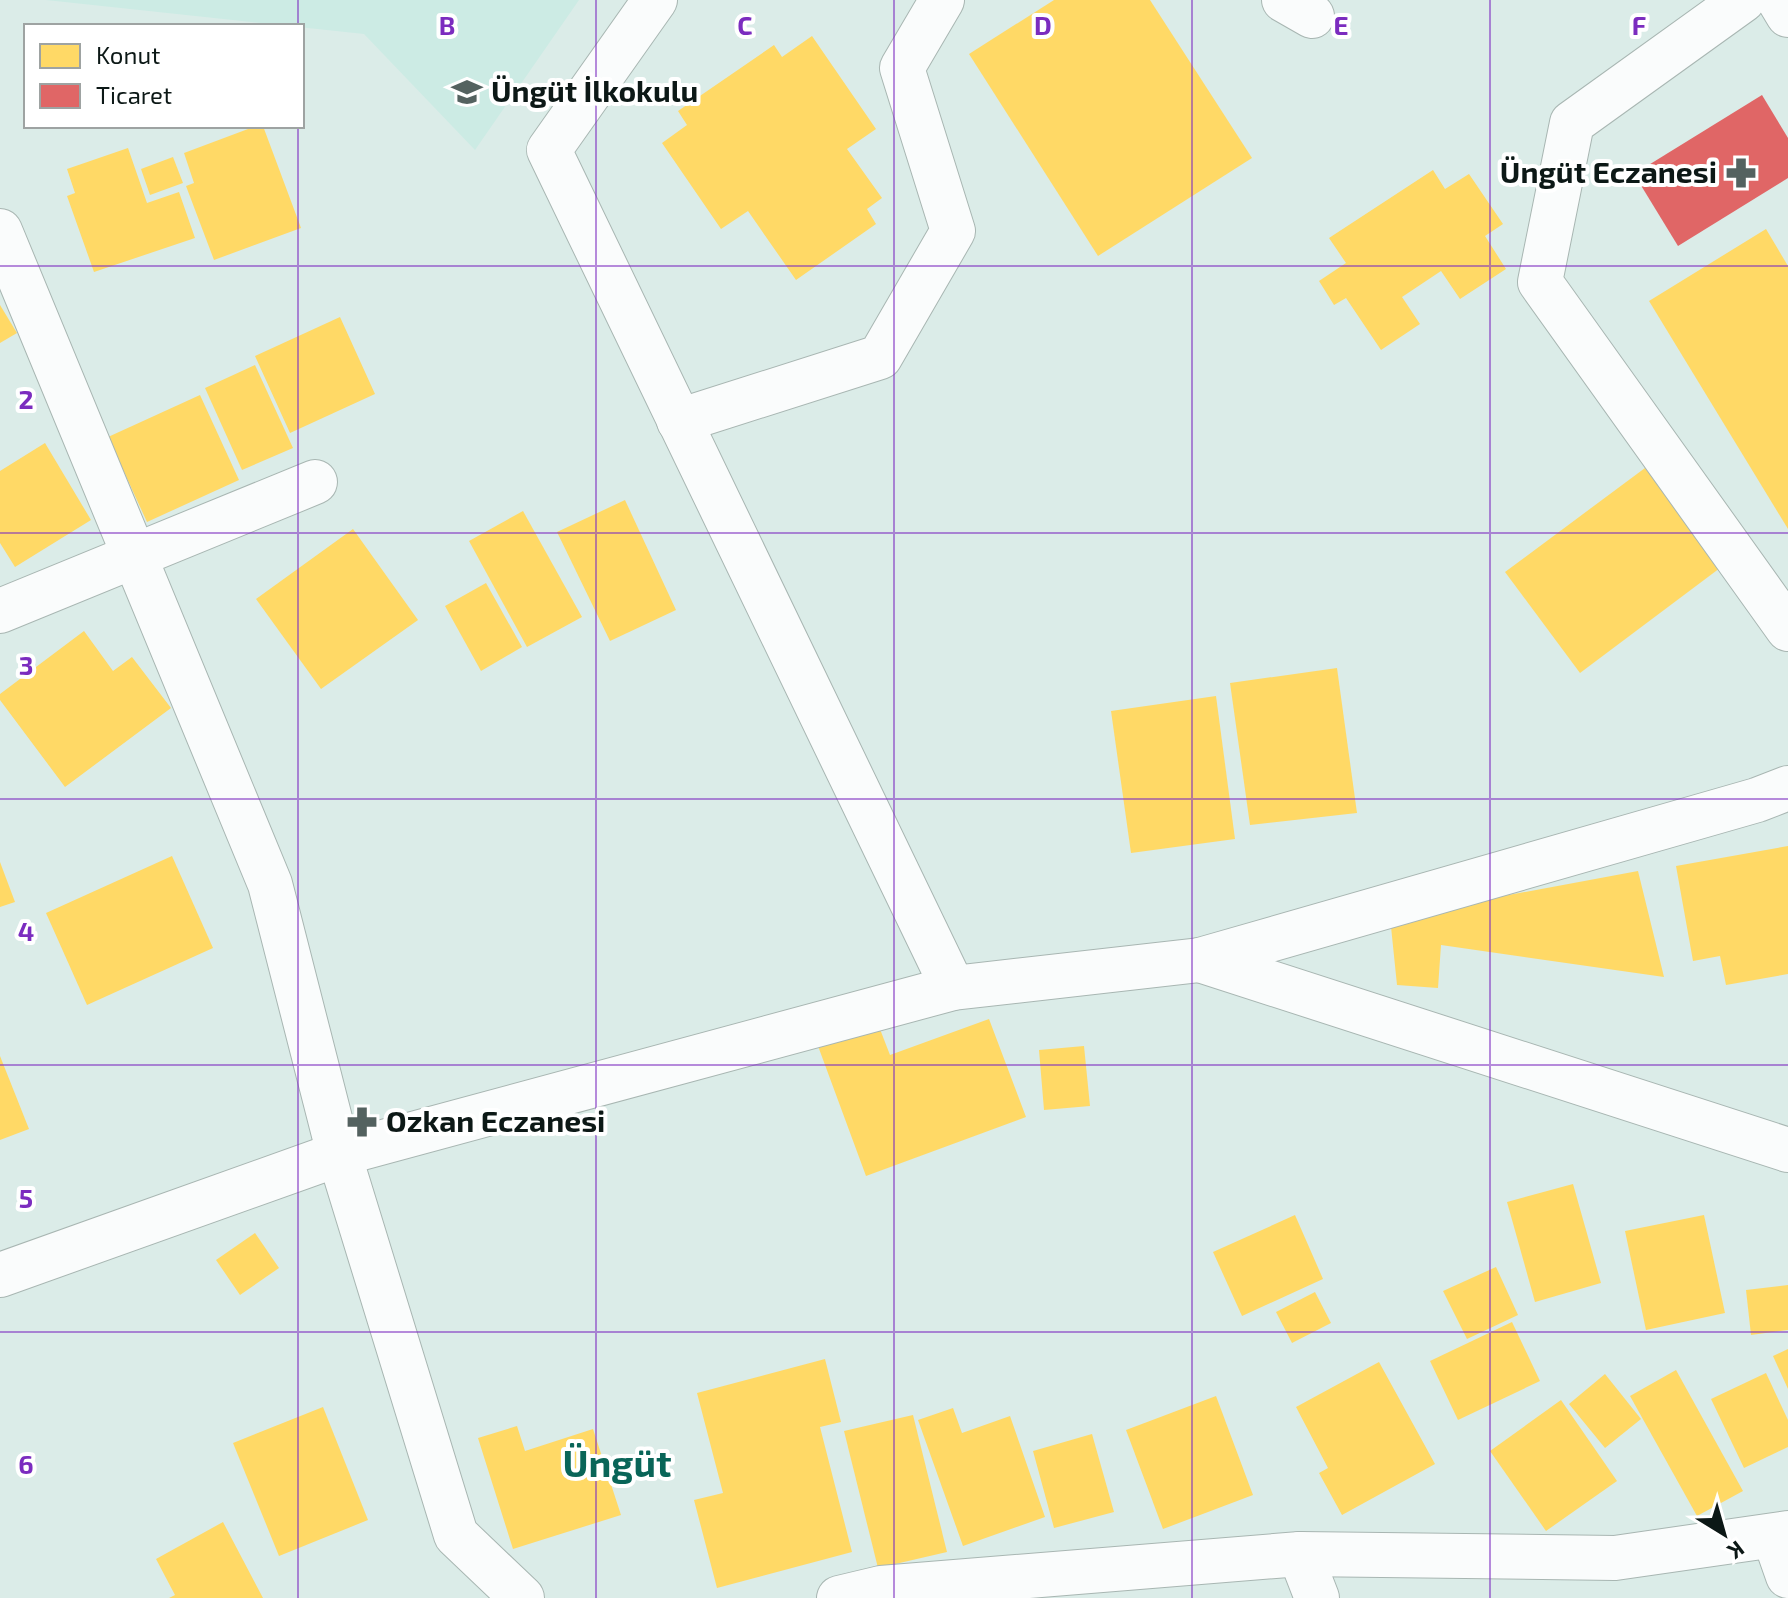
<svg xmlns="http://www.w3.org/2000/svg" width="1788" height="1598" font-family="'Exo 2',sans-serif">
<style>
.built{fill:#ccebe4}
.homes{fill:#ffd966}
.shops{fill:#e06666}
.lines{fill:none;stroke-linecap:round;stroke-linejoin:round}
.minor-casing{stroke:#a8b6b2;stroke-width:46}
.minor{stroke:#fafcfc;stroke-width:44}
.grid{fill:none;stroke:#7b2cbf;stroke-width:2;stroke-opacity:0.55}
.labels{text-anchor:middle;stroke-width:8;stroke-linejoin:round;paint-order:stroke}
.poi-label{font-size:30px;font-weight:bold;fill:#0c1816;stroke:#fff;text-anchor:start}
.district-label{font-size:38px;font-weight:bold;fill:#096558;stroke:#fff}
.grid-label{font-size:26px;text-anchor:middle;font-weight:bold;fill:#7b2cbf;stroke:#fff;stroke-width:8;stroke-linejoin:round;paint-order:stroke}
</style>
<rect width="100%" height="100%" fill="#dbece8"/>
<!-- built -->
<path class="built" d="M 46,0 L 579,0 L 475,150 L 364,34 Z"/>
<!-- homes -->
<g class="homes">
<path d="M 1054,0 L 1150,0 L 1252,158 L 1098,256 L 969,54 Z"/>
<path d="M 812,36 L 876,129 L 847,149 L 882,198 L 867,209 L 876,224 L 796,280 L 748,211 L 721,229 L 662,143 L 687,125 L 678,111 L 774,45 L 782,57 Z"/>
<path d="M 256,126 L 263,126 L 301,228 L 214,260 L 186,186 L 194,183 L 184,153 Z"/>
<path d="M 128,148 L 147,203 L 179,192 L 195,238 L 94,272 L 67,196 L 75,193 L 67,169 Z"/>
<path d="M 173,157 L 183,183 L 150,195 L 141,169 Z"/>
<path d="M 1433,170 L 1445,189 L 1469,174 L 1503,224 L 1485,236 L 1506,269 L 1460,299 L 1441,271 L 1402,297 L 1420,324 L 1381,350 L 1346,298 L 1334,305 L 1319,281 L 1346,263 L 1329,238 Z"/>
<path d="M 1766,229 L 1788,266 L 1788,529 L 1649,301 Z"/>
<path d="M 0,305 L 17,333 L 0,343 Z"/>
<path d="M 340,317 L 375,394 L 290,433 L 255,356 Z"/>
<path d="M 255,365 L 293,448 L 242,470 L 205,388 Z"/>
<path d="M 200,395 L 239,480 L 147,522 L 108,437 Z"/>
<path d="M 45,443 L 91,520 L 15,567 L 0,543 L 0,471 Z"/>
<path d="M 1645,468 L 1720,568 L 1580,673 L 1505,572 Z"/>
<path d="M 625,500 L 676,610 L 610,641 L 557,532 Z"/>
<path d="M 523,511 L 582,617 L 527,647 L 469,541 Z"/>
<path d="M 353,529 L 418,620 L 321,689 L 256,599 Z"/>
<path d="M 486,583 L 522,647 L 481,671 L 445,606 Z"/>
<path d="M 84,631 L 113,671 L 132,657 L 171,708 L 65,787 L 0,700 L 0,694 Z"/>
<path d="M 1337,668 L 1357,813 L 1250,825 L 1230,683 Z"/>
<path d="M 1216,696 L 1235,839 L 1131,853 L 1111,711 Z"/>
<path d="M 1788,846 L 1788,974 L 1726,985 L 1720,956 L 1693,961 L 1676,866 Z"/>
<path d="M 172,856 L 213,948 L 87,1005 L 46,913 Z"/>
<path d="M 0,862 L 15,902 L 0,907 Z"/>
<path d="M 1638,871 L 1664,977 L 1441,945 L 1438,988 L 1397,985 L 1390,917 Z"/>
<path d="M 989,1019 L 1026,1117 L 866,1176 L 818,1046 L 878,1024 L 890,1055 Z"/>
<path d="M 1084,1046 L 1090,1106 L 1044,1110 L 1039,1050 Z"/>
<path d="M 0,1056 L 29,1129 L 0,1140 Z"/>
<path d="M 1573,1184 L 1601,1283 L 1535,1302 L 1507,1202 Z"/>
<path d="M 1295,1215 L 1323,1279 L 1242,1316 L 1213,1252 Z"/>
<path d="M 1704,1215 L 1725,1313 L 1646,1330 L 1625,1231 Z"/>
<path d="M 255,1233 L 279,1268 L 240,1295 L 216,1260 Z"/>
<path d="M 1496,1267 L 1518,1315 L 1467,1339 L 1443,1291 Z"/>
<path d="M 1788,1285 L 1788,1330 L 1751,1335 L 1746,1290 Z"/>
<path d="M 1315,1292 L 1331,1323 L 1292,1343 L 1276,1312 Z"/>
<path d="M 1512,1322 L 1540,1381 L 1458,1420 L 1430,1361 Z"/>
<path d="M 1788,1349 L 1788,1389 L 1773,1356 Z"/>
<path d="M 825,1359 L 841,1422 L 820,1427 L 852,1552 L 717,1588 L 694,1500 L 723,1493 L 697,1393 Z"/>
<path d="M 1379,1362 L 1435,1464 L 1342,1515 L 1319,1473 L 1328,1468 L 1296,1407 Z"/>
<path d="M 1676,1370 L 1743,1491 L 1697,1516 L 1630,1396 Z"/>
<path d="M 1766,1373 L 1788,1420 L 1788,1447 L 1744,1468 L 1711,1399 Z"/>
<path d="M 1605,1374 L 1641,1419 L 1605,1448 L 1569,1404 Z"/>
<path d="M 1216,1396 L 1253,1495 L 1163,1529 L 1126,1430 Z"/>
<path d="M 1561,1400 L 1617,1481 L 1546,1531 L 1490,1451 Z"/>
<path d="M 323,1407 L 368,1520 L 279,1556 L 233,1443 Z"/>
<path d="M 953,1408 L 962,1433 L 1010,1416 L 1045,1517 L 963,1546 L 918,1420 Z"/>
<path d="M 913,1415 L 947,1552 L 878,1568 L 844,1431 Z"/>
<path d="M 517,1426 L 525,1451 L 593,1429 L 621,1515 L 513,1549 L 478,1438 Z"/>
<path d="M 1092,1434 L 1114,1512 L 1054,1528 L 1033,1451 Z"/>
<path d="M 223,1522 L 263,1598 L 169,1598 L 175,1595 L 156,1559 Z"/>
</g>
<!-- shops -->
<path class="shops" d="M 1762,95 L 1788,138 L 1788,178 L 1678,246 L 1634,174 Z"/>
<g class="lines">
<!-- minor casing -->
<g class="minor-casing">
<g id="minor">
<path d="M 655,0 L 549,150 L 953,988"/>
<path d="M 1284,0 L 1312,16"/>
<path d="M 1743,0 L 1572,123 L 1540,282 L 1788,629"/>
<path d="M 1779,0 L 1788,15"/>
<path d="M 0,231 L 270,884 L 339,1154 L 456,1535 L 522,1598"/>
<path d="M 679,421 L 880,357 L 953,231 L 902,68 L 942,0"/>
<path d="M 0,611 L 315,482"/>
<path d="M 1200,960 L 1788,1150"/>
<path d="M 0,1275 L 339,1154 L 953,988 L 1200,960 L 1757,800 L 1788,788"/>
<path d="M 1774,1536 L 1788,1576"/>
<path d="M 1300,1554 L 1317,1598"/>
<path d="M 839,1598 L 881,1588 L 1300,1554 L 1615,1558 L 1788,1533"/>
</g>
</g>
<!-- minor -->
<use href="#minor" class="minor"/>
</g>
<!-- grid -->
<path class="grid" d="M 298,0 L 298,26M 596,0 L 596,1598M 894,0 L 894,1598M 1192,0 L 1192,1598M 1490,0 L 1490,1598M 298,126 L 298,1598M 0,266 L 1788,266M 0,533 L 1788,533M 0,799 L 1788,799M 0,1065 L 1788,1065M 0,1332 L 1788,1332"/>
<!-- icons -->
<defs>
<g id="school-bare" transform="scale(2.4)"><path d="M0-5L7-2L0 1L-7-2ZM-4 1L0 2.5L4 1V4Q0 6-4 4Z" fill="#546260" stroke="#fff" stroke-width="2.5" paint-order="stroke"/></g>
<g id="pharmacy-bare" transform="scale(2.4)"><path d="M-2-6h4v4h4v4h-4v4h-4v-4h-4v-4h4Z" fill="#546260" stroke="#fff" stroke-width="2.5" paint-order="stroke"/></g>
</defs>
<g fill-rule="evenodd">
<use href="#school-bare" x="467" y="92"/>
<use href="#pharmacy-bare" x="1741" y="173"/>
<use href="#pharmacy-bare" x="362" y="1122"/>
</g>
<g class="labels">
<!-- poi labels -->
<g class="poi-label">
<text x="491" y="102">Üngüt İlkokulu</text>
<text x="1717" y="183" text-anchor="end">Üngüt Eczanesi</text>
<text x="386" y="1132">Ozkan Eczanesi</text>
</g>
<!-- district labels -->
<g class="district-label">
<text x="617" y="1477">Üngüt</text>
</g>
</g>
<g class="grid-label">
<text x="447" y="35">B</text>
<text x="745" y="35">C</text>
<text x="1043" y="35">D</text>
<text x="1341" y="35">E</text>
<text x="1639" y="35">F</text>
<text x="26" y="409">2</text>
<text x="26" y="675">3</text>
<text x="26" y="941">4</text>
<text x="26" y="1208">5</text>
<text x="26" y="1474">6</text>
</g>
<!-- legend -->
<rect x="24" y="24" width="280" height="104" fill="#ffffff" stroke="#9ea3a2" stroke-width="2"/>
<rect x="40" y="44" width="40" height="24" fill="#ffd966" stroke="#9ea3a2" stroke-width="2"/>
<text x="96" y="64" font-size="24" fill="#0c1816">Konut</text>
<rect x="40" y="84" width="40" height="24" fill="#e06666" stroke="#9ea3a2" stroke-width="2"/>
<text x="96" y="104" font-size="24" fill="#0c1816">Ticaret</text>
<!-- north arrow -->
<g transform="translate(1724 1534) rotate(143)" stroke="#ffffff" stroke-width="6" paint-order="stroke">
<path d="M0-6L14 30L0 20L-14 30Z" fill="#0c1816"/>
<text y="-12" font-size="22" font-weight="bold" text-anchor="middle" fill="#0c1816">K</text>
</g>
</svg>
